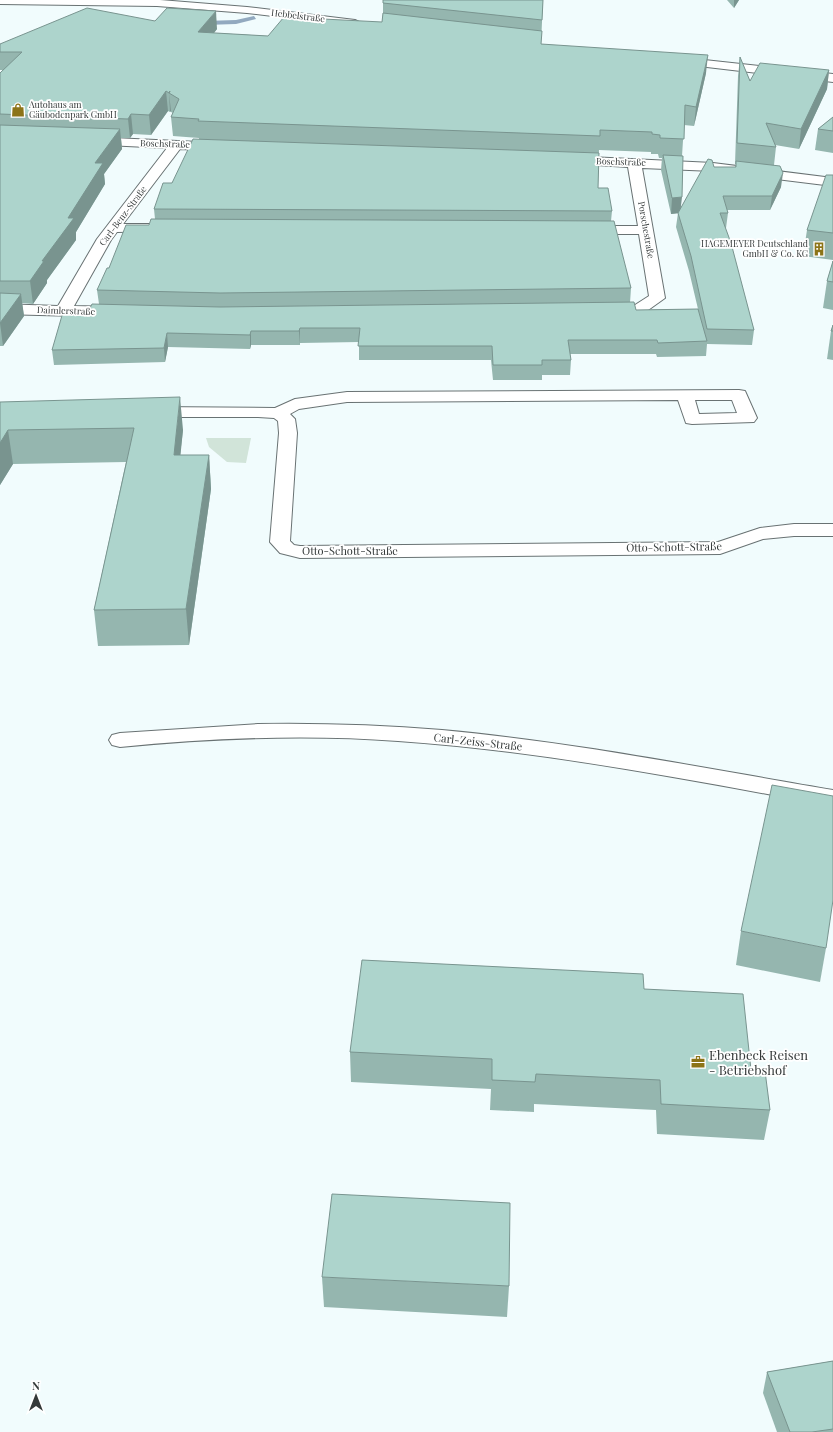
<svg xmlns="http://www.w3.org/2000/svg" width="833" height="1432" font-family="'Playfair Display',serif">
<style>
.green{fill:#d1e4d9}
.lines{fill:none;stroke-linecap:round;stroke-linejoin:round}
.stream{fill:#92a9bf;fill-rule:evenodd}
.minor-casing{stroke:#697273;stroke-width:2}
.minor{fill:#fff;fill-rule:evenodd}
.wall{fill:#95b6af;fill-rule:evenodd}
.shaded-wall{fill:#79948f}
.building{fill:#add4cc;stroke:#79948f}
.labels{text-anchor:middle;stroke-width:3.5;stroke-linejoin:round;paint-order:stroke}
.far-street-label{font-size:9px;fill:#343939;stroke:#fff}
.far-poi-label{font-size:9px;fill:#343939;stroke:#fff;text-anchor:start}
.street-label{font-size:11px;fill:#343939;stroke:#fff}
.near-poi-label{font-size:13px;fill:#343939;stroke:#fff;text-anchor:start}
</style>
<rect width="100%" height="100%" fill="#f1fcfd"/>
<!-- green -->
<path class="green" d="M 206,438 L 251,438 L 246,463 L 227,462 L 209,447 Z"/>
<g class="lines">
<!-- stream -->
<path class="stream" d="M 254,16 L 256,19 L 236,24 L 205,25 L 202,23 L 205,21 L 236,20 Z"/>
<!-- minor casing -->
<g class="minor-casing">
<g id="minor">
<path d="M 0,0 L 160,0 L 247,7 L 355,20 L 361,23 L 355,26 L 247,13 L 157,6 L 0,4 Z"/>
<path d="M 677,57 L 833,74 L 833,82 L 673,63 L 671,61 L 673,59 Z"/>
<path d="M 91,137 L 221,143 L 228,147 L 221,151 L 180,149 L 123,224 L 155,224 L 160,225 L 162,228 L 160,231 L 117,232 L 111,240 L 74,306 L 117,307 L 123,309 L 125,312 L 123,315 L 117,317 L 0,314 L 0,304 L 58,306 L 97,239 L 167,148 L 86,144 L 84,141 L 86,138 Z"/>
<path d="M 569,156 L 713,163 L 833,178 L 833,186 L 713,171 L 642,168 L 665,298 L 644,313 L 608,315 L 602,313 L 600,310 L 602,307 L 635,305 L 649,296 L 639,234 L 586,234 L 581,233 L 579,230 L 581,227 L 586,226 L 638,226 L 628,167 L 564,163 L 562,160 L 564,157 Z"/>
<path d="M 739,390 L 745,391 L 757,418 L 754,422 L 692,424 L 686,423 L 678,400 L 347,402 L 299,409 L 290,414 L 295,419 L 297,433 L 290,541 L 294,545 L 300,546 L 718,542 L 760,528 L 794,524 L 833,524 L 833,536 L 794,536 L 763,539 L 720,554 L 300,558 L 280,553 L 270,542 L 279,433 L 278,421 L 274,418 L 258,417 L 151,417 L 145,416 L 142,412 L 145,408 L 151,407 L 275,408 L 295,399 L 347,392 ZM 695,400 L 732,400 L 737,413 L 699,414 Z"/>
<path d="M 258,724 C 319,723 381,725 442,730 C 573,742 703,768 833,790 L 833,806 C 689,780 544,751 398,741 C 305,734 212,738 120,747 L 112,745 L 109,740 L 112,735 L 120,733 Z"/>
</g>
</g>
<!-- minor -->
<use href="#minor" class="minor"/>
</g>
<!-- wall -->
<g class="wall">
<path d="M 383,0 L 543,0 L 541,44 L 706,73 L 694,126 L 684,125 L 682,156 L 681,208 L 714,167 L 735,167 L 736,164 L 735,164 L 738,76 L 740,57 L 750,81 L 829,70 L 827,89 L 799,149 L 775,145 L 776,147 L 774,165 L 781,187 L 770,210 L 726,210 L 728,213 L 726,228 L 725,228 L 754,330 L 752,345 L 707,344 L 706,356 L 657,357 L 656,354 L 570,354 L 571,360 L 570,375 L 542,375 L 542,380 L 493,380 L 491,360 L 359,360 L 359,342 L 300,343 L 300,345 L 251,345 L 250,349 L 168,347 L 165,362 L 54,365 L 52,350 L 88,312 L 99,304 L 97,290 L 109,268 L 155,219 L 154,209 L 172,183 L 199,139 L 199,138 L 173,136 L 171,117 L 173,113 L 171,112 L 171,111 L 170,112 L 168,111 L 151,135 L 133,134 L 130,138 L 121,138 L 122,149 L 104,174 L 105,184 L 76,232 L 76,240 L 47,280 L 47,283 L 33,304 L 22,303 L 24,316 L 3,346 L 0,346 L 0,73 L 3,70 L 0,70 L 0,44 L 155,21 L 217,29 L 214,33 L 268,36 L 382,22 L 383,13 ZM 599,150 L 651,152 L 651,154 L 658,154 L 659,158 L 662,158 L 661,170 L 671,214 L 678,213 L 676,227 L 689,271 L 698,309 L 636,310 L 630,303 L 631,288 L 611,221 L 612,211 L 598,188 Z"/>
<path d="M 727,0 L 739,0 L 734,8 Z"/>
<path d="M 833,117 L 833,153 L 815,150 L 818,129 Z"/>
<path d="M 833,175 L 833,260 L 803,256 L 807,230 Z"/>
<path d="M 833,261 L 833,310 L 823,308 L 827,281 Z"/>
<path d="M 833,325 L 833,360 L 827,359 L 831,331 Z"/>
<path d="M 0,402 L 183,430 L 180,455 L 209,455 L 211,489 L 189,645 L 98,646 L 94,610 L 126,462 L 13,464 L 0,485 Z"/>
<path d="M 741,931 L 826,948 L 820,982 L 736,965 Z"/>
<path d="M 644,989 L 751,1070 L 770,1110 L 764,1140 L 657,1134 L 656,1110 L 534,1104 L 534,1112 L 490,1110 L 491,1089 L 351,1082 L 350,1052 Z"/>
<path d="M 322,1277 L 509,1286 L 507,1317 L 324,1307 Z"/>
<path d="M 833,1361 L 833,1432 L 777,1432 L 763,1393 L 767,1372 Z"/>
</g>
<!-- shaded-wall -->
<g class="shaded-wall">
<path d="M 734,0 L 739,0 L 734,8 Z"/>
<path d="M 216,11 L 217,29 L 200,50 L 198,32 Z"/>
<path d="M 708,55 L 706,73 L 694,126 L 696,107 Z"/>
<path d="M 829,70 L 827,89 L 799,149 L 801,129 Z"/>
<path d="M 166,91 L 168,111 L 151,135 L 149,115 Z"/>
<path d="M 170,91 L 169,93 L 171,111 L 170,112 L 169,93 Z"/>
<path d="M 131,114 L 133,134 L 130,138 L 128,119 Z"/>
<path d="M 120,129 L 122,149 L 104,174 L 105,184 L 76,232 L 76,240 L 47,280 L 47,283 L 33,304 L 30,281 L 42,261 L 68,218 L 95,163 Z"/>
<path d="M 783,173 L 781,187 L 770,210 L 772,196 Z"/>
<path d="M 682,197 L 680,213 L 671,214 L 672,198 Z"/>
<path d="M 21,294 L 24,316 L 3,346 L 0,323 Z"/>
<path d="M 300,328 L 300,345 L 299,331 Z"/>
<path d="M 251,331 L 251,345 L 250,349 L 250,335 Z"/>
<path d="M 167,333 L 168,347 L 165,362 L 164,348 Z"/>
<path d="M 180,397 L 183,430 L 177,489 L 174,455 Z"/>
<path d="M 8,430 L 13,464 L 0,485 L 0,443 Z"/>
<path d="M 209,455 L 211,489 L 189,645 L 186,609 Z"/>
</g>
<!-- building -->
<g class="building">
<path d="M 383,0 L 543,0 L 542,20 L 383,3 Z"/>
<path d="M 87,8 L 155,21 L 167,8 L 216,11 L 198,32 L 268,36 L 284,17 L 382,22 L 383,13 L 542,31 L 541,44 L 708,55 L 696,107 L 685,105 L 684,139 L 660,138 L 660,135 L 652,134 L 652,132 L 600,130 L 600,136 L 198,121 L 199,119 L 171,117 L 179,99 L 169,93 L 170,91 L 169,93 L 166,91 L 149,115 L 131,114 L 128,119 L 0,114 L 0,73 L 22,52 L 0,52 L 0,44 Z"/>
<path d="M 740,57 L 750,81 L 760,63 L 829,70 L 801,129 L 766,123 L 776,147 L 737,143 Z"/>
<path d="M 833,117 L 833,131 L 818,129 Z"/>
<path d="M 0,125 L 120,129 L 95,163 L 103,163 L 68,218 L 74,218 L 42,261 L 44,261 L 30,281 L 0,281 Z"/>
<path d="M 193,139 L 599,153 L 598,188 L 608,188 L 612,211 L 154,209 L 163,183 L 172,183 Z"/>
<path d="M 663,155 L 683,156 L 682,197 L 672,198 Z"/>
<path d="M 708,159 L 712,160 L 714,167 L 736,167 L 736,161 L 780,166 L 783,173 L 772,196 L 723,196 L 728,213 L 720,213 L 731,243 L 754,330 L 707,329 L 691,256 L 678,213 Z"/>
<path d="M 826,175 L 833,175 L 833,233 L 807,230 Z"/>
<path d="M 151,219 L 614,221 L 631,288 L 220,293 L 97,290 L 107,268 L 109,268 L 126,225 L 149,225 Z"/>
<path d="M 833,261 L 833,282 L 827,281 Z"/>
<path d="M 0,293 L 21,294 L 0,323 Z"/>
<path d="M 634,302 L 636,310 L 698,309 L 707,341 L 658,343 L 657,340 L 568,340 L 571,360 L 542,360 L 542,365 L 493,365 L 492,346 L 358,346 L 360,328 L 300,328 L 299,331 L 251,331 L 250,335 L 167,333 L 164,348 L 52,350 L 63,312 L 88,312 L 92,304 L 220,307 Z"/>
<path d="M 833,325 L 833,331 L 831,331 Z"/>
<path d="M 180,397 L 174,455 L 209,455 L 186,609 L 94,610 L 134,428 L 8,430 L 0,443 L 0,402 Z"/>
<path d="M 772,785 L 833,796 L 833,900 L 826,948 L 741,931 Z"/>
<path d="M 362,960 L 643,974 L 644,989 L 743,994 L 751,1070 L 765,1071 L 770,1110 L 661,1104 L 660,1080 L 536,1074 L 535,1082 L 492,1080 L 492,1059 L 350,1052 Z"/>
<path d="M 332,1194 L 510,1203 L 509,1286 L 322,1277 Z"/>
<path d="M 833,1361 L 833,1429 L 812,1432 L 790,1432 L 767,1372 Z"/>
</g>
<!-- icons -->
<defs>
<g id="shop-bare" transform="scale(1.08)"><path d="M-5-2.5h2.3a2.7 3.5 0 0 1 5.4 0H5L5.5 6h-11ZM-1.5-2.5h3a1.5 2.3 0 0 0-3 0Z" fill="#8c7418" stroke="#fff" stroke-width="2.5" paint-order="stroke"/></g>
<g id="building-bare" transform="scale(1.08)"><path d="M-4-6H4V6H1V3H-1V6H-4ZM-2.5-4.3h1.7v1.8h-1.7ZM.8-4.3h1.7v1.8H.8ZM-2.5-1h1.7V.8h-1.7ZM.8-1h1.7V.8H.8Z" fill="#8c7418" stroke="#fff" stroke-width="2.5" paint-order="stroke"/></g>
<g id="office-bare" transform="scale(1.08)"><path d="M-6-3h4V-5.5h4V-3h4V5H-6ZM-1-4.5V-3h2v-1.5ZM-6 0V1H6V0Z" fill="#8c7418" stroke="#fff" stroke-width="2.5" paint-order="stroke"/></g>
</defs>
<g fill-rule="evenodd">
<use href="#shop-bare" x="18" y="110"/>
<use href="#building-bare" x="819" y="249"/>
<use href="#office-bare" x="698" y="1062"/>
</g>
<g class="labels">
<!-- far-street labels -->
<g class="far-street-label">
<text transform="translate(298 16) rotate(7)" y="3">Hebbelstraße</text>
<text transform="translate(165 144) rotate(2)" y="3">Boschstraße</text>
<text transform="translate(621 162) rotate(2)" y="3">Boschstraße</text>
<text transform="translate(123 216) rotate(-53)" y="3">Carl-Benz-Straße</text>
<text transform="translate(646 230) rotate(80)" y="3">Porschestraße</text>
<text transform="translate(66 311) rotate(2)" y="3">Daimlerstraße</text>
</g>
<!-- far-poi labels -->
<g class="far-poi-label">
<text x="29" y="108">Autohaus am<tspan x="29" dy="10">Gäubodenpark GmbH</tspan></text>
<text x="808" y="247" text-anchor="end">HAGEMEYER Deutschland<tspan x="808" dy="10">GmbH &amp; Co. KG</tspan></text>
</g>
<!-- street labels -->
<g class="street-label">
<text transform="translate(674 547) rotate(-1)" y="4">Otto-Schott-Straße</text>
<text x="350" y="555">Otto-Schott-Straße</text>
<text transform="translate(478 742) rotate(6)" y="4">Carl-Zeiss-Straße</text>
</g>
<!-- near-poi labels -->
<g class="near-poi-label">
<text x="709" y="1060">Ebenbeck Reisen<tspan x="709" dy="15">- Betriebshof</tspan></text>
</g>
</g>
<!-- north arrow -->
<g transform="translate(36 1396)" stroke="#ffffff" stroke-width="3" paint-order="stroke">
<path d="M0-3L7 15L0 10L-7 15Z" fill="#343939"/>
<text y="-6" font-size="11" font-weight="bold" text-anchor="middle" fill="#343939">N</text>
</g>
</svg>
